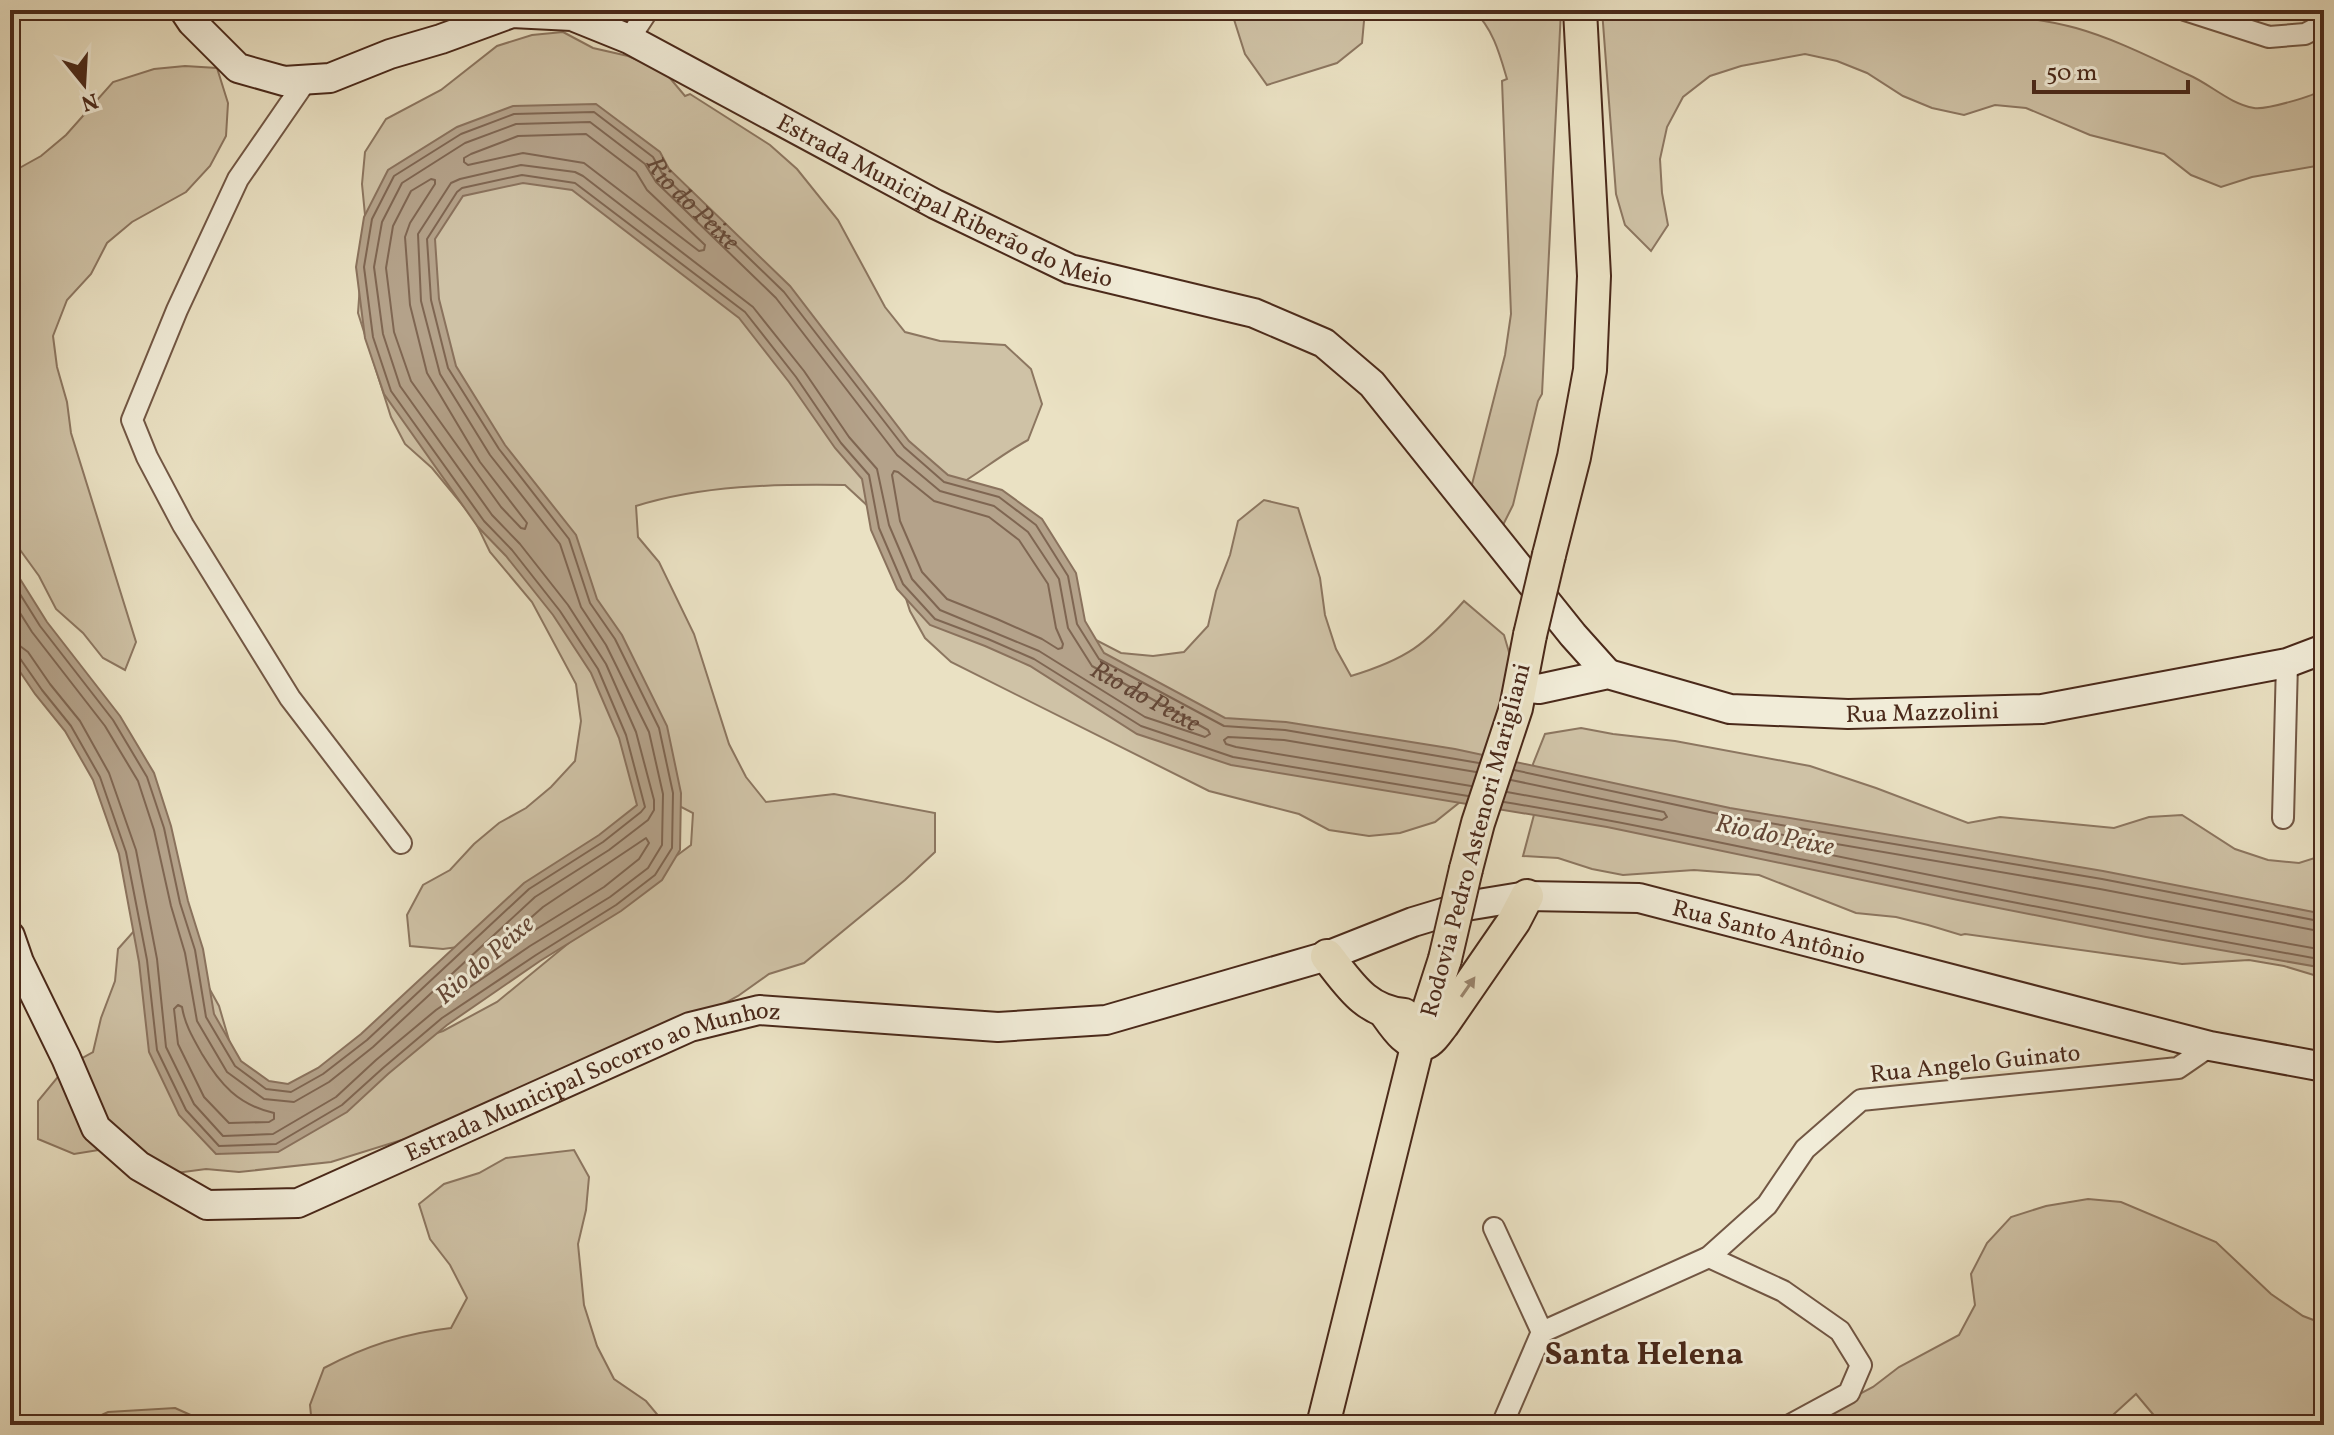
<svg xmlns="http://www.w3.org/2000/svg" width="2334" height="1435" font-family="Vollkorn,serif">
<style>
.green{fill:#cfc2a6;stroke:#8c7660;stroke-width:2}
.water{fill:#b4a28a;stroke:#8a725d;stroke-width:2}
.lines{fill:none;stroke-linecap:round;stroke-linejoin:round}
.shore{stroke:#7f6652;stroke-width:2}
.street-casing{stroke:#725744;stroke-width:24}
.secondary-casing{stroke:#4a291a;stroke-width:32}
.primary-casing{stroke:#4a291a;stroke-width:36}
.street{stroke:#f1ecd8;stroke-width:20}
.secondary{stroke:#f1ecd8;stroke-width:28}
.primary{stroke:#eae1c3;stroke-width:32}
.primary-bridge-casing{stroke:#4a291a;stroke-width:36;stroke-linecap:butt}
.primary-bridge{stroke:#eae1c3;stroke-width:32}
.oneway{fill:#9a856e}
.labels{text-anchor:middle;stroke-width:6;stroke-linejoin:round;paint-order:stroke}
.street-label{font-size:24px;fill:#4a291a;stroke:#f1ecd8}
.water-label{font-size:26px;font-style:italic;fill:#644736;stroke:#f1ecd8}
.district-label{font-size:32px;font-weight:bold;fill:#4a291a;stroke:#f1ecd8}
</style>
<rect width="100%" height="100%" fill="#eae1c3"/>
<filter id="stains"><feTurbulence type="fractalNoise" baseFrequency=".0025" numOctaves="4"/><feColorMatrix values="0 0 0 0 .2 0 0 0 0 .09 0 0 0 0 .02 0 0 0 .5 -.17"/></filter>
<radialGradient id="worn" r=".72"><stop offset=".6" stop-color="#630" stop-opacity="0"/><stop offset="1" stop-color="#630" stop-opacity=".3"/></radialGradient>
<!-- green -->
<g class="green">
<path d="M 1231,10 L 1365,10 L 1362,43 L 1337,63 L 1267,85 L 1245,54 Z"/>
<path d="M 1473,10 L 1561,10 L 1542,394 L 1538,401 L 1513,505 L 1498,535 L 1468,500 L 1505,355 L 1511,314 L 1502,81 L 1507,79 C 1500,55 1493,28 1473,10 Z"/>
<path d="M 1602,10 L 1976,10 L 1979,13 C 2011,16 2044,19 2076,28 C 2115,39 2152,58 2189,75 C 2210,84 2230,104 2254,108 C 2266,110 2314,96 2324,89 L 2324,169 L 2316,166 L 2252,177 L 2221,187 L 2191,175 L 2164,154 L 2090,135 L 2026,108 L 1995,105 L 1964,115 L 1932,108 L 1903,96 L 1867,73 L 1837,61 L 1805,54 L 1741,66 L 1710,76 L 1683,97 L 1667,127 L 1660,159 L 1662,193 L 1668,225 L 1651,251 L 1625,225 L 1616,194 Z"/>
<path d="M 563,32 L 593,48 L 628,56 L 664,71 L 685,96 L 690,94 L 770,145 L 797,169 L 838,220 L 885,307 L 905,332 L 940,341 L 1005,345 L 1031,369 L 1042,404 L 1028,440 C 1000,455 977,475 949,491 L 1090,637 L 1121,653 L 1153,656 L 1184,652 L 1208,626 L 1216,591 L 1230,555 L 1238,521 L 1264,500 L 1298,508 L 1320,578 L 1325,615 L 1336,649 L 1351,676 C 1407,659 1425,645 1464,601 L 1504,635 L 1516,676 L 1508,710 L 1460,802 L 1435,822 L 1400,833 L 1369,836 L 1329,830 L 1299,814 L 1209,791 L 951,662 L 925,638 L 910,611 L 886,536 L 871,509 L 845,485 C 775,484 703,485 636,506 L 638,537 L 659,562 L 694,634 L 729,744 L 746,777 L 766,802 L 834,794 L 935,813 L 935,852 L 905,880 L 804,963 L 769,974 L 738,996 L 575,1086 L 331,1162 L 239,1172 L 206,1169 L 176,1173 L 111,1148 L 74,1154 L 38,1139 L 38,1101 L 66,1067 L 93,1052 L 101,1018 L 115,981 L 118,949 L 142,922 L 174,925 L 219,1006 L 231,1047 L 261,1101 L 408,1042 L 443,1031 L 497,1002 L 660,868 L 691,845 L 693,813 L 662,797 L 473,945 L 443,949 L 410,946 L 407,915 L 423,885 L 450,870 L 474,844 L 499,823 L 526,808 L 551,787 L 575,761 L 581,721 L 576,684 L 532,602 L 490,552 L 474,519 L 432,468 L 405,444 L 391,417 L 358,313 L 365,215 L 362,184 L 365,152 L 386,119 L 441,90 L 497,46 L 532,35 Z"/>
<path d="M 185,66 L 217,68 L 228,103 L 226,136 L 210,166 L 186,192 L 132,222 L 107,243 L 91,274 L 67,300 L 53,336 L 57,367 L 67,402 L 71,433 L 136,642 L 125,670 L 103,658 L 83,633 L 56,609 L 39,576 L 10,536 L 10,274 L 12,267 L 10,220 L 14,171 L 41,156 L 66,135 L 113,82 L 154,69 Z"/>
<path d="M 1581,728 L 1613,734 L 1675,741 L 1810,766 L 1876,788 L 1968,823 L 2000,817 L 2114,828 L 2149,817 L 2182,815 L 2235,849 L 2268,860 L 2299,863 L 2324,855 L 2324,976 L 2317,976 L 2284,966 L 2249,960 L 2182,964 L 1965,934 L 1961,935 L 1928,925 L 1896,917 L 1856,913 L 1759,875 L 1694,870 L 1623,875 L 1592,869 L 1558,858 L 1523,856 L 1539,796 L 1533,764 L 1545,734 Z"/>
<path d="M 574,1150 L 589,1177 L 586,1210 L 578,1244 L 584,1305 L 597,1346 L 614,1379 L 646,1401 L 666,1425 L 312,1425 L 310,1405 L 324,1368 C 363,1347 406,1333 451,1328 L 467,1298 L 450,1265 L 430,1239 L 419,1204 L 444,1184 L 479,1173 L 506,1158 Z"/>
<path d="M 2088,1199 L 2121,1202 L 2216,1242 L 2271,1294 L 2303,1316 L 2324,1324 L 2324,1425 L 2158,1425 L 2157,1419 L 2136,1394 L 2102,1425 L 1801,1425 L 1873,1387 L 1899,1367 L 1959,1335 L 1975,1305 L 1971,1274 L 1987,1243 L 2011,1217 L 2046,1206 Z"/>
<path d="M 175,1408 L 204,1421 L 204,1425 L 80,1425 L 108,1412 Z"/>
</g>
<!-- water -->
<path class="water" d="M 596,104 L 660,152 L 669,169 L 790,286 L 909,441 L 948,475 L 1002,490 L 1042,519 L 1076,573 L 1085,621 L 1104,653 L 1225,718 L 1286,722 L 1455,749 L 1730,808 L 2103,871 L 2324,914 L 2324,968 L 2146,937 L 1958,900 L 1607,827 L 1231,765 L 1137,734 L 1030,666 L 985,646 L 930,625 L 897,589 L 871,530 L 862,479 L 835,448 L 789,382 L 739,318 L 572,190 L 523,183 L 463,196 L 435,239 L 439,299 L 456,366 L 505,445 L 576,535 L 597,599 L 622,635 L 667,726 L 681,793 L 680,850 L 662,880 L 621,911 L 540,961 L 447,1025 L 388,1074 L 347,1112 L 278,1152 L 216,1154 L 179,1115 L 149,1052 L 139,962 L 119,854 L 93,780 L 65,731 L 35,694 L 10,657 L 10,563 L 47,622 L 120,716 L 154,773 L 171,826 L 188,901 L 203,949 L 214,1014 L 241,1061 L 269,1081 L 288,1084 L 318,1068 L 361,1034 L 524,883 L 599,835 L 637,805 L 619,738 L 591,673 L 553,615 L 506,556 L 478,527 L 384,394 L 365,338 L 356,267 L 364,217 L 388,170 L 457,127 L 513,106 Z"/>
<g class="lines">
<!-- shore -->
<g class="shore">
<path d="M 586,134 L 636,172 L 647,190 L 705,245 L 704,250 L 699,251 L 584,163 L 523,153 L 468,165 L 464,162 L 464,158 L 471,154 L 518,136 Z"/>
<path d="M 431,179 L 435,180 L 435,184 L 410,223 L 405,237 L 410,305 L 427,373 L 480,462 L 527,523 L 525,529 L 521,528 L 501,507 L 411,381 L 394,332 L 386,268 L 393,226 L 411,191 Z"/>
<path d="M 894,471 L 898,472 L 934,501 L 989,517 L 1019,540 L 1048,584 L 1056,628 L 1063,644 L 1062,648 L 1058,649 L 1042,639 L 997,619 L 947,599 L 922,572 L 900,521 L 892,475 Z"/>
<path id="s1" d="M 10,578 L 40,626 L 113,720 L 147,777 L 164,828 L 180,903 L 195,950 L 206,1017 L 235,1066 L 266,1089 L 291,1092 L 323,1074 L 367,1040 L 529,889 L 603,842 L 641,812 L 645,807 L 626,735 L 598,669 L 560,611 L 512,550 L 484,521 L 391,391 L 373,337 L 364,267 L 372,219 L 394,176 L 461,134 L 514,114 L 594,112 L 653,157 L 663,175 L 784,292 L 904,447 L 944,482 L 999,497 L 1036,525 L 1068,576 L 1077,624 L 1099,659 L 1224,726 L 1285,730 L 1479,763"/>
<path id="s2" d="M 10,597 L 32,632 L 105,726 L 138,781 L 154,830 L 171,906 L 185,953 L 197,1021 L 227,1072 L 264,1099 L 294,1102 L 329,1082 L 373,1047 L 535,897 L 609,850 L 648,820 L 654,810 L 654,800 L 636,732 L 606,664 L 568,605 L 520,544 L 492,515 L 400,386 L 383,334 L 374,267 L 382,222 L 402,183 L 465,143 L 516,124 L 590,122 L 645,164 L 656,182 L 776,298 L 897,455 L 940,491 L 994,506 L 1028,532 L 1059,579 L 1068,628 L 1092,666 L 1208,730 L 1210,734 L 1205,737 L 1145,717 L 1039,651 L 940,610 L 912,579 L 889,525 L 877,469 L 849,437 L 804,371 L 753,307 L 583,176 L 575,172 L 521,165 L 460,179 L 451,183 L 418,234 L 421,301 L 440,374 L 490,455 L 560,544 L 581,607 L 606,645 L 649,732 L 663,794 L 662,845 L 648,868 L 610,897 L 530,946 L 436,1010 L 376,1060 L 336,1097 L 273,1134 L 223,1136 L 194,1104 L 166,1047 L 157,959 L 136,850 L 109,773 L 80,721 L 50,684 L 28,652 L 20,646 L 10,644"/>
<path d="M 10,654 L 19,657 L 42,690 L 71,726 L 100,777 L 126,852 L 147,960 L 157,1050 L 186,1110 L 219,1146 L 276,1144 L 342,1105 L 383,1068 L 442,1018 L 536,955 L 616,905 L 655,875 L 672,848 L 673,793 L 659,728 L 615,639 L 590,603 L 569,539 L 499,449 L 448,368 L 431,300 L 427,239 L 457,192 L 462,188 L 522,175 L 575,183 L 745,312 L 796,377 L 841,443 L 869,475 L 879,528 L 903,584 L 935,619 L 988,639 L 1034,659 L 1141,726 L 1233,757 L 1468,796"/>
<path d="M 1514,770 L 1728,816 L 2102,879 L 2324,922"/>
<path d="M 1471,786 L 1236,747 L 1226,744 L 1224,740 L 1228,737 L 1284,740 L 1476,772"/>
<path d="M 1507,792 L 1662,820 L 1667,817 L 1664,812 L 1511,780"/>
<path d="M 1504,802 C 1657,827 1809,862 1961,892 C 2082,916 2203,938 2324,960"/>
<path d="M 646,838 L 649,843 L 639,859 L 604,887 L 514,943 L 509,941 L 510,936 L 543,907 Z"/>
<path d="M 2324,932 L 2100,889 L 1737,827 L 1732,831 L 1735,835 C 1931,876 2127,915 2324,950"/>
<path d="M 178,1005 L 182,1007 C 185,1025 193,1038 202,1054 C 220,1084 238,1105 274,1113 L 274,1119 L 269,1122 L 229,1123 L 204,1097 L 178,1044 L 174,1009 Z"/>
</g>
<!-- street casing -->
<g class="street-casing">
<g id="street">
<path d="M 2185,10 L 2269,37 L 2305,34 L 2324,24"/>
<path d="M 629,39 L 648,10"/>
<path d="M 307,79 L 238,179 L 177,310 L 132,420 L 147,457 L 183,525 L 290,698 L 401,843"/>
<path d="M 2283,818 L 2287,663"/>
<path d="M 1494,1228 L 1542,1332"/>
<path d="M 1709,1257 L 1783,1291 L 1840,1331 L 1861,1365 L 1849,1393 L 1790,1425"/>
<path d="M 1502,1425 L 1542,1332 L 1709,1257 L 1767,1205 L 1805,1149 L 1861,1100 L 2178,1068 L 2210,1046"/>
</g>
</g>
<!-- secondary casing -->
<g class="secondary-casing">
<g id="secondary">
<path id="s3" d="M 184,10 L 192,22 L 238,68 L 284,81 L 330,78 L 390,54 L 441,39 L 512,13 L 572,16 L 629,39 L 935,204 L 1070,269 L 1254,313 L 1324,343 L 1372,384 L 1573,635 L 1608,674"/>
<path id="s4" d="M 1521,687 L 1539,689 L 1608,674 L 1730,709 L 1848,714 L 2042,709 L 2287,663 L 2324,649"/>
<path id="s5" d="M 10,936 L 19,962 L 66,1058 L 96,1128 L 139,1166 L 207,1205 L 298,1203 L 690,1027 L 759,1010 L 998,1027 L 1106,1020 L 1327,956 L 1413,922 L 1466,906 L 1527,896 L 1639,898 L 2210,1046 L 2324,1067"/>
</g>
</g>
<!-- primary casing -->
<g class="primary-casing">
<g id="primary">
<path d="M 1549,555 L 1574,457 L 1590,370 L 1594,276 L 1580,10"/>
<path d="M 1466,869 L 1478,823 L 1516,708 L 1530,635"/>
<path d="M 1327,956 C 1350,985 1365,1011 1404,1015"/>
<path d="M 1385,1012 C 1393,1023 1408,1048 1425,1043 C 1432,1040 1438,1030 1443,1024 L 1514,921 L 1527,896"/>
<path d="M 1323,1425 L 1418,1043 L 1445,959"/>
</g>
</g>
<!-- street -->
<use href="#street" class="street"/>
<!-- secondary -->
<use href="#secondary" class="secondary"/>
<!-- primary -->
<use href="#primary" class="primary"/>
<!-- primary-bridge casing -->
<g class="primary-bridge-casing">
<g id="primary-bridge">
<path d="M 1530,635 L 1549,555"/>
<path d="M 1445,959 L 1466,869"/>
</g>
</g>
<!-- primary-bridge -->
<use href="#primary-bridge" class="primary-bridge"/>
</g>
<!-- one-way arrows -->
<defs><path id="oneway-solid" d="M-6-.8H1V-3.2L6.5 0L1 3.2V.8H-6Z" transform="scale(2)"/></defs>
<use class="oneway" href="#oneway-solid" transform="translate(1468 987) rotate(-55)"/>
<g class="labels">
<!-- street labels -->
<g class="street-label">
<text dy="8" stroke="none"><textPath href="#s3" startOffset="844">Estrada Municipal Riberão do Meio</textPath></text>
<text dy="8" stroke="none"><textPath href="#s4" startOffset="408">Rua Mazzolini</textPath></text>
<text transform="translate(1475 840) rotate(-75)" y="8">Rodovia Pedro Astenori Marigliani</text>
<text dy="8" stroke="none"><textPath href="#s5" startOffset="1972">Rua Santo Antônio</textPath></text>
<text transform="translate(1975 1063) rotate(-6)" y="8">Rua Angelo Guinato</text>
<text dy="8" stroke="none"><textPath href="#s5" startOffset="758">Estrada Municipal Socorro ao Munhoz</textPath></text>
</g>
<!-- water labels -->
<g class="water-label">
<text dy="9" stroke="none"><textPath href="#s1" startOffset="2136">Rio do Peixe</textPath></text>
<text dy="9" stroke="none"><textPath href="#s2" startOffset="2812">Rio do Peixe</textPath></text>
<text transform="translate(1775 834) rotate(12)" y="9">Rio do Peixe</text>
<text transform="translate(484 959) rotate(-41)" y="9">Rio do Peixe</text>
</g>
<!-- district labels -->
<g class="district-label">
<text x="1644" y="1364">Santa Helena</text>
</g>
</g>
<!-- margin -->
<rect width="2334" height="1435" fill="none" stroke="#eae1c3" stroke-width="40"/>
<rect x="12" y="12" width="2310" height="1411" fill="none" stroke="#4a291a" stroke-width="4"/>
<rect x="20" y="20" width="2294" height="1395" fill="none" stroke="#4a291a" stroke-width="2"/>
<!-- north arrow -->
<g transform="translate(84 84) rotate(162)" stroke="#f1ecd8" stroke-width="6" paint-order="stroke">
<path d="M0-6L14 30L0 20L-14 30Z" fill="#4a291a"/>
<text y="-12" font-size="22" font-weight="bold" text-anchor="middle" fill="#4a291a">N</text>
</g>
<!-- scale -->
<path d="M2034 80v12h154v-12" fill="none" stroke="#4a291a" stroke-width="4"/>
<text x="2046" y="80" font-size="24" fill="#4a291a" stroke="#f1ecd8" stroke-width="6" paint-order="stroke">50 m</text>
<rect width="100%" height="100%" filter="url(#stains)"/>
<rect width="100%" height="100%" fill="url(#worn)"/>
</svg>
